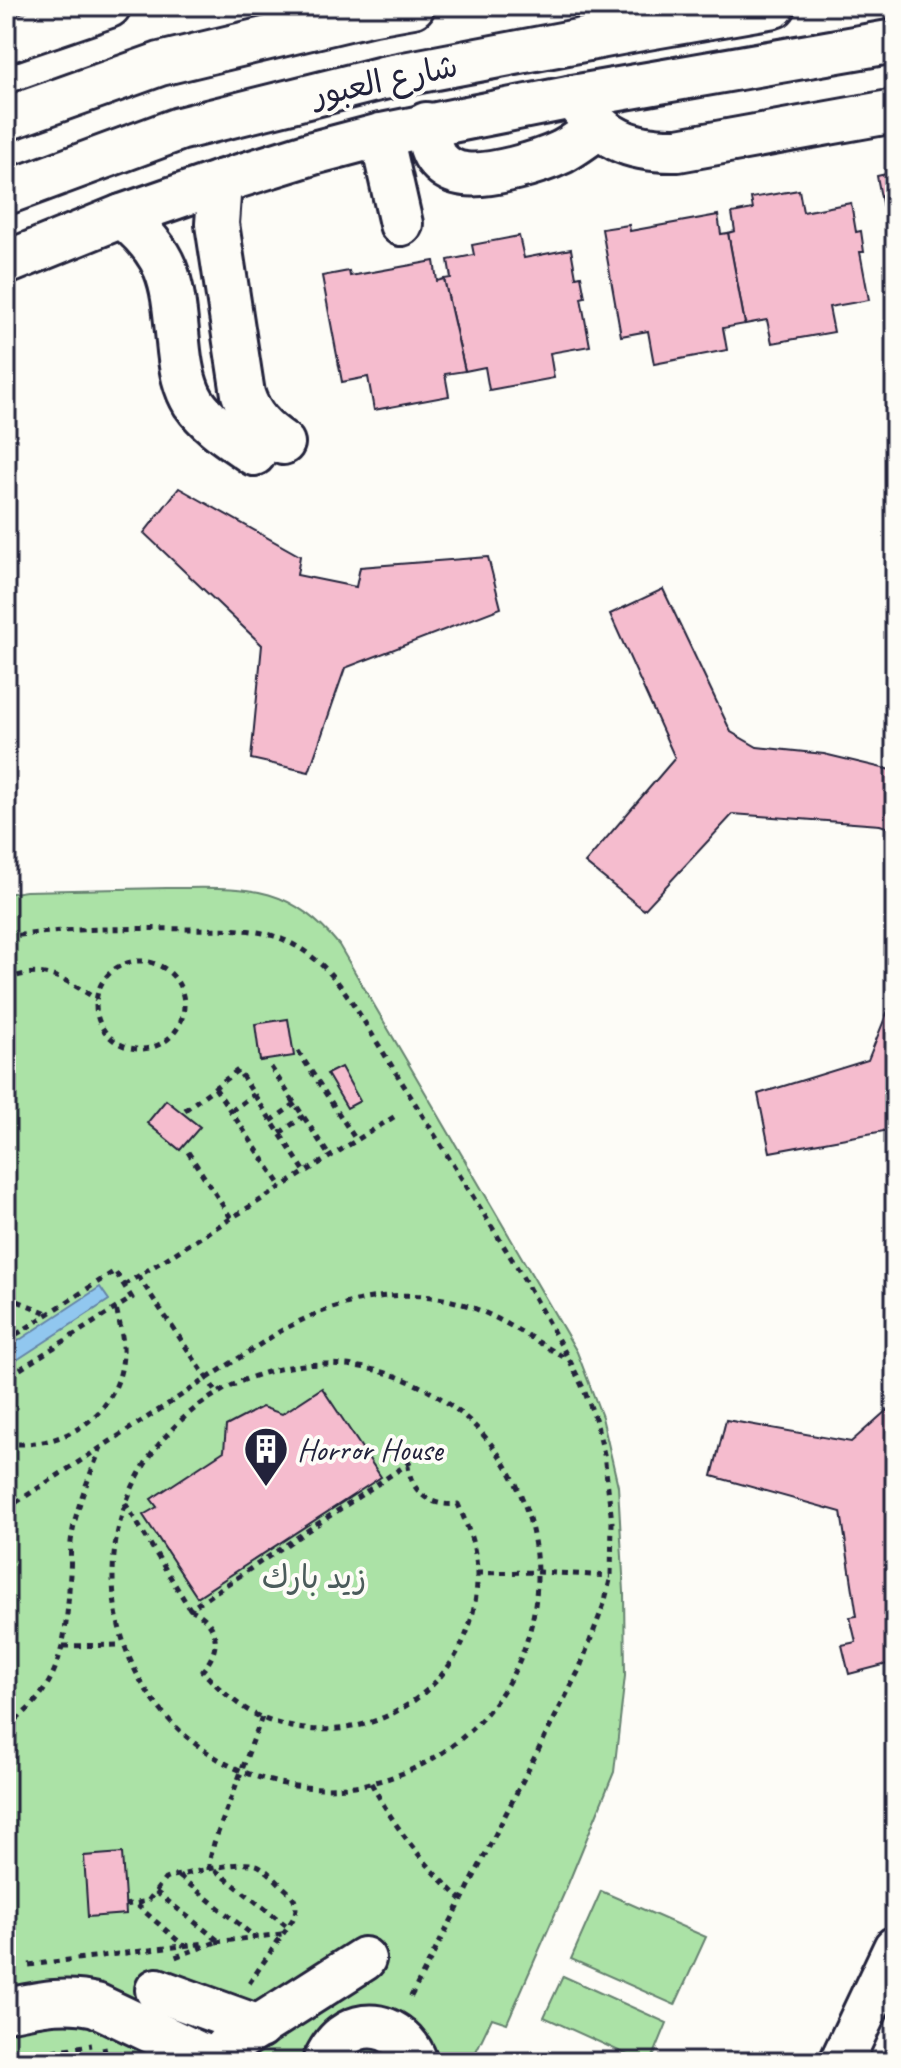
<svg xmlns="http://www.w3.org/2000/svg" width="901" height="2068" font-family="Caveat,'Playpen Sans Arabic',sans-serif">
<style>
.green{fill:#abe2a6;stroke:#668270;stroke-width:2}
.water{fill:#91c7ef;stroke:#6585a7;stroke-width:2}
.building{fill:#f5bcce;stroke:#22223b;stroke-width:2}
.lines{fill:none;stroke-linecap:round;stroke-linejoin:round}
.minor-casing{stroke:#22223b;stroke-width:48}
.path{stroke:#22223b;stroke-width:5;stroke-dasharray:6 6;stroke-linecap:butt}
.minor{stroke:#fdfcf7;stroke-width:42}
.labels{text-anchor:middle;stroke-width:8;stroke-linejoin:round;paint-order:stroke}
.street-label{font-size:32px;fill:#22223b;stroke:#fdfcf7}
.poi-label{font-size:32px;fill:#22223b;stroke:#fdfcf7;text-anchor:start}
.park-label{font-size:32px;fill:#4b5c5b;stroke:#fdfcf7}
</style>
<rect width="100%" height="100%" fill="#fdfcf7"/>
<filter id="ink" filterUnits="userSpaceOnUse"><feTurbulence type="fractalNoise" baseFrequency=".0125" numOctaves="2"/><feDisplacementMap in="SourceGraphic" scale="16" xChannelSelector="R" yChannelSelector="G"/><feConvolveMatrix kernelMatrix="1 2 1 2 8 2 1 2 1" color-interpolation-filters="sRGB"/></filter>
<g filter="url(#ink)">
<!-- green -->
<g class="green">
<path d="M 167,888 C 242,888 287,881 339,945 L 577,1352 L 602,1417 L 618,1486 L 624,1592 L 625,1676 L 614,1772 L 566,1889 L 507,2023 L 492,2018 L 471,2062 L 6,2062 L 6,894 L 26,891 Z"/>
<path d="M 601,1891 L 706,1937 L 675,2005 L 571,1959 Z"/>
<path d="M 563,1976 L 667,2023 L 651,2062 L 643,2062 L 544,2017 Z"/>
</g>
<!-- water -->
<path class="water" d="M 100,1287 L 109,1300 L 6,1367 L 6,1349 Z"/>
<!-- building -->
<g class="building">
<path d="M 895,172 L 895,273 L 877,176 Z"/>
<path d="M 799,190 L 803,212 L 851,203 L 856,232 L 861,231 L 864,252 L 860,252 L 869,300 L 829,307 L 834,332 L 772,343 L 767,320 L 745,324 L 728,233 L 735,231 L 732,213 L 753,209 L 751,198 Z"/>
<path d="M 718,215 L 721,234 L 728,233 L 745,324 L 723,328 L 727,350 L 654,364 L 648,331 L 621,336 L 602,229 L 629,225 L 630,231 Z"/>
<path d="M 519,236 L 524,258 L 571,249 L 576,277 L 581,276 L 585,297 L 581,298 L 590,346 L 550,353 L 554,378 L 489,390 L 485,367 L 465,371 L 444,279 L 451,278 L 448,260 L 474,255 L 472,245 Z"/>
<path d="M 434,261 L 437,281 L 444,279 L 465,371 L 445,374 L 449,396 L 374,410 L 368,377 L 342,382 L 322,276 L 349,271 L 350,276 Z"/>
<path d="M 179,488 L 300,556 L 297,575 L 356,587 L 360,567 L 488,557 L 501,608 L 345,668 L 309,772 L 251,759 L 262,645 L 144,533 Z"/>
<path d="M 663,589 L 731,732 L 757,747 L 824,754 L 895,771 L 895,830 L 880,825 L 733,814 L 644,910 L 585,863 L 675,758 L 610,614 Z"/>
<path d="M 895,993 L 895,1129 L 770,1152 L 758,1094 L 868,1060 Z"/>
<path d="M 288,1019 L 294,1056 L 260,1061 L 255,1024 Z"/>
<path d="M 341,1067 L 360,1101 L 347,1108 L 327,1074 Z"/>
<path d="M 166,1100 L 200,1127 L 180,1150 L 147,1123 Z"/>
<path d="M 322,1388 L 381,1477 L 197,1597 L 143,1515 L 157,1507 L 151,1499 L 224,1451 L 226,1426 L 262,1407 L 282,1414 Z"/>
<path d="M 895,1403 L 895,1638 L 891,1639 L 895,1662 L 849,1674 L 842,1645 L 856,1642 L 850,1617 L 857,1616 L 841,1512 L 712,1476 L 726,1420 L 851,1442 Z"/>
<path d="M 122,1853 L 126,1914 L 88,1917 L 84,1856 Z"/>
</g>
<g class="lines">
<!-- minor casing -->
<g class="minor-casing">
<g id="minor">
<path d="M 6,41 L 109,6"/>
<path d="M 573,97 C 602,138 628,151 678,150 L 895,111"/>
<path d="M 6,119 L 160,64 L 369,14 L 413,6"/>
<path d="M 426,124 C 429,136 429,150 438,160 C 445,168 454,173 465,174 C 490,177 539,163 562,152 C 575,145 587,136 599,127"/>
<path d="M 381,135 L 401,224"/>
<path d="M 220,182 L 217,224 L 243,394 C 250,417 264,430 283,443"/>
<path d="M 6,193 L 179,129 L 383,78 L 636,30 L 774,6"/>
<path d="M 122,216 C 175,258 172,288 179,351 C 181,369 184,387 194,403 C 209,425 233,439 254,454"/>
<path d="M 6,263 L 122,216 L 220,182 L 313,153 L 381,135 L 573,97 L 895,41"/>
<path d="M 157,1990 L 259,2027"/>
<path d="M 6,2010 C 37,2004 65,1997 96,2005 L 216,2062"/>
<path d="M 214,2062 L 226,2047 L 364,1959"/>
<path d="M 324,2062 C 329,2052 334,2043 343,2036 C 371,2015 405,2031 416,2062"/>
<path d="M 841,2062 L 895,1948"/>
</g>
</g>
<!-- path -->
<g class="path">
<path d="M 6,937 C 67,928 127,928 189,929 C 217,930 247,927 274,936 C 309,948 332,972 352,1002 L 518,1269 L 570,1361 L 584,1390 L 596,1421 L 604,1454 L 612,1522 L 611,1576 L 604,1604 L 579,1670 L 462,1900 L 408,2002"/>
<circle cx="140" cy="1005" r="44"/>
<path d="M 6,980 C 42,964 66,979 96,999"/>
<path d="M 298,1051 L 356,1140"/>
<path d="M 271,1067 L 330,1157"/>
<path d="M 215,1088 L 282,1187"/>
<path d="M 185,1110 L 238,1070 L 305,1172"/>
<path d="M 231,1111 L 254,1094"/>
<path d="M 271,1121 L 296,1103"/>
<path d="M 280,1133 L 304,1116"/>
<path d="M 188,1152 L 231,1218"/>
<path d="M 138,1276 L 217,1393"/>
<path d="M 124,1285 L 397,1115"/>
<path d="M 6,1299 L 15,1300 L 47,1313"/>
<path d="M 6,1341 L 115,1271 L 132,1298 L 6,1378"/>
<circle cx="325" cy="1576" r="212"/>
<path d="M 6,1443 C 67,1451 126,1410 123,1345 C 122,1333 119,1320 116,1308"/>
<path d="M 125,1503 L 190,1609 L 415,1459"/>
<path d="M 6,1509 L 279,1332 C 341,1297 413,1281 481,1311 C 511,1324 539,1343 567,1359"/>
<path d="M 477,1573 L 539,1572 L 611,1576"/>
<path d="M 190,1609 C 219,1622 223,1648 202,1671 C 223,1693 246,1714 276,1723 C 376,1753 479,1681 477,1574 C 477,1549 468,1527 458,1504 C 431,1507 412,1494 408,1466"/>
<path d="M 63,1646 L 122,1645"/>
<path d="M 6,1727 C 64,1688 66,1638 70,1574 C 71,1563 70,1553 71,1542 C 75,1509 89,1478 101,1447"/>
<path d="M 371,1783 C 398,1832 421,1861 462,1900"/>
<path d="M 209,1870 L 209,1863 L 214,1843 L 262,1717"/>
<path d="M 215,1870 L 287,1926"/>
<path d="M 179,1876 L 255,1937"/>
<path d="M 156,1892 L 219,1941 L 175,1957"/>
<path d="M 125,1905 L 148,1901 L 165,1879 L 173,1876 C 192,1874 244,1858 259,1866 C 268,1871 276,1880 283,1887 C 294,1896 300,1904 293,1919 L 248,1985"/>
<path d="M 137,1905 L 184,1946"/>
<path d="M 216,1942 L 282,1934"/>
<path d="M 29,1965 L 206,1943"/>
<path d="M 104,2047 L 107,2062"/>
<path d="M 6,2058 L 92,2045"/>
</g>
<!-- minor -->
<use href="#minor" class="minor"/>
</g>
</g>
<!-- icons -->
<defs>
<g id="building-pin" transform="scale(2.3)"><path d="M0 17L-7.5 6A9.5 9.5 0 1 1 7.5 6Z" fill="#22223b" stroke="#fdfcf7"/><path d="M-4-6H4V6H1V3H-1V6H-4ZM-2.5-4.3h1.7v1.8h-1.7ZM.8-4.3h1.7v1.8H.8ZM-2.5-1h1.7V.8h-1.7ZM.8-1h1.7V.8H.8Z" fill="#fff"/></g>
</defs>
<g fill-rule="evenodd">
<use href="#building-pin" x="266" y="1449"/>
</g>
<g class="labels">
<!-- street labels -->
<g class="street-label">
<text transform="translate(385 80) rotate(-12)" y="11">شارع العبور</text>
</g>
<!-- poi labels -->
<g class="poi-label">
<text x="297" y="1460">Horror House</text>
</g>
<!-- park labels -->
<g class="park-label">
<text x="314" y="1588">زيد بارك</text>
</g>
</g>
<!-- margin -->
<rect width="901" height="2068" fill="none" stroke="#fdfcf7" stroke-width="32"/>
<rect x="16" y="16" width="869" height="2036" fill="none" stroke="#22223b" stroke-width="3" filter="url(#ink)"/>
</svg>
